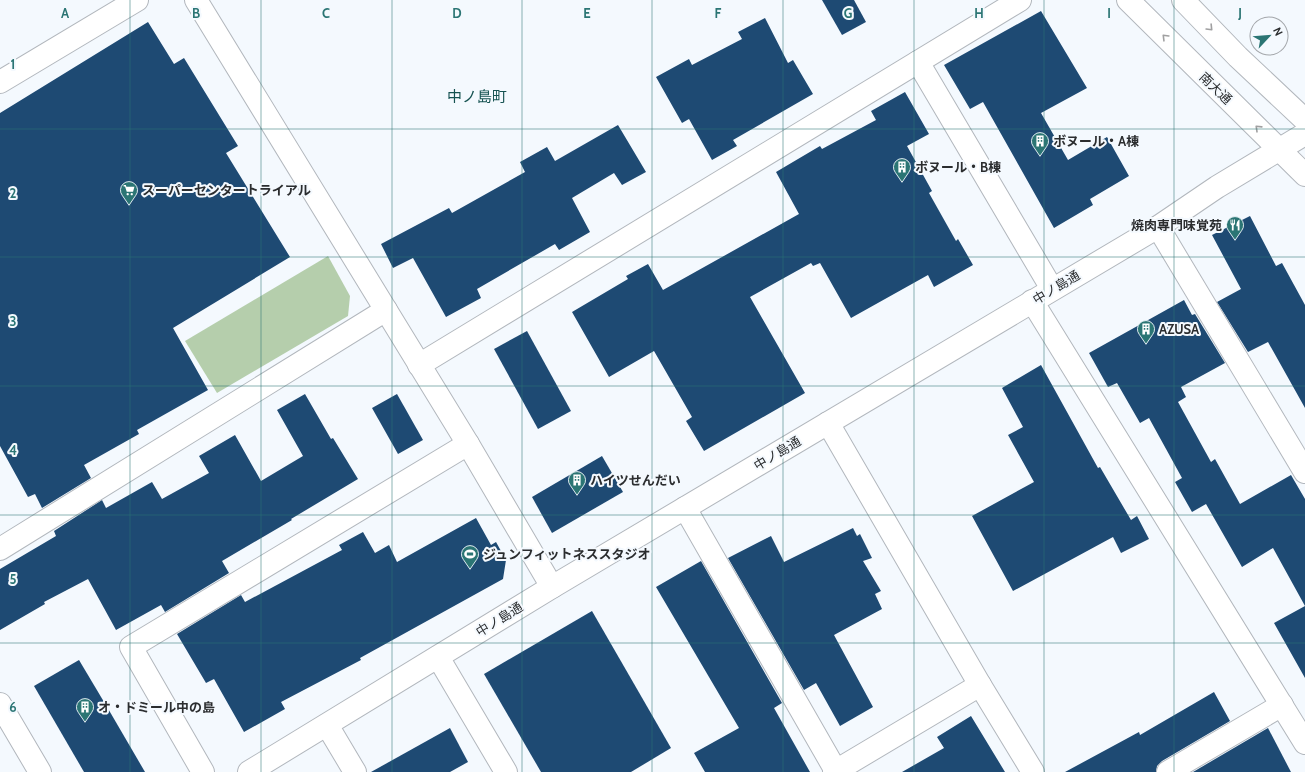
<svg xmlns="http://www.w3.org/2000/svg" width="1305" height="772" font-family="Cabin,'Noto Sans JP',sans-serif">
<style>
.green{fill:#b5ceac}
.building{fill:#1e4a73}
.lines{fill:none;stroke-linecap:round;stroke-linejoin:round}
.minor-casing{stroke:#b2b7bd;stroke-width:24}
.minor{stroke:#fff;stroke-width:22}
.oneway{stroke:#a0a0a1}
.grid{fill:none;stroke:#2b7574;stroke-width:1;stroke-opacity:0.55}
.labels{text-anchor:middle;stroke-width:4;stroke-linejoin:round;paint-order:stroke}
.street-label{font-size:13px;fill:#2b2d2f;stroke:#f4f9fe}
.poi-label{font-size:13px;font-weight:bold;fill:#2b2d2f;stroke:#f4f9fe;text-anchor:start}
.quarter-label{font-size:15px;fill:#155251;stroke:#f4f9fe}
.grid-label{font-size:13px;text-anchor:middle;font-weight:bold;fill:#2b7574;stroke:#f4f9fe;stroke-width:4;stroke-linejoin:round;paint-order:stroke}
</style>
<rect width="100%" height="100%" fill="#f4f9fe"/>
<!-- green -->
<path class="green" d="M 328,256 L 350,296 L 348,316 L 217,393 L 185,341 Z"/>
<!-- building -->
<g class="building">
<path d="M 822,0 L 854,0 L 866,22 L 842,35 Z"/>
<path d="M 1041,11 L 1087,88 L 1041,113 L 1068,160 L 1107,137 L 1129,176 L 1090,199 L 1093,205 L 1054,228 L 983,102 L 970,109 L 944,65 Z"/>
<path d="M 765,18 L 788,63 L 793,60 L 813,94 L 733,140 L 737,146 L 712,160 L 689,119 L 682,123 L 656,77 L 689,59 L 692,65 L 742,39 L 738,32 Z"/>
<path d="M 148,22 L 174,64 L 184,58 L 238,146 L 226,153 L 290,257 L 173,328 L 208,390 L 137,430 L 139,434 L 84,465 L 91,478 L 42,508 L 35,494 L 28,497 L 0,446 L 0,113 Z"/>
<path d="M 905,92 L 929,134 L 907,146 L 932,191 L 929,193 L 956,241 L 958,239 L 973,265 L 934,287 L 928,275 L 851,318 L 820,263 L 813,266 L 811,263 L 750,297 L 805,393 L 704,451 L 686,421 L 692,417 L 654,351 L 609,377 L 572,312 L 628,279 L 626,276 L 648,264 L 663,290 L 799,214 L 776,172 L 820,146 L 822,149 L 876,120 L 871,111 Z"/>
<path d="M 618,125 L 646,172 L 622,185 L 614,173 L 572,198 L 590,232 L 559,250 L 555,244 L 477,289 L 481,298 L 446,317 L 413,258 L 393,268 L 381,244 L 449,208 L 452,213 L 525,172 L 520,162 L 547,147 L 555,161 Z"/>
<path d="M 1250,216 L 1276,266 L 1282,263 L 1305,305 L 1305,408 L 1268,342 L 1248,352 L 1217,302 L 1241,289 L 1212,235 Z"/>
<path d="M 1184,300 L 1192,315 L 1195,314 L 1225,363 L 1181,387 L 1186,397 L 1178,402 L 1211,462 L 1215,459 L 1240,504 L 1291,475 L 1305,499 L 1305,678 L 1274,623 L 1305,606 L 1273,548 L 1242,567 L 1206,504 L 1192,512 L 1175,482 L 1182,478 L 1149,418 L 1140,423 L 1117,383 L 1108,387 L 1089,353 Z"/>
<path d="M 527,331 L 571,411 L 538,429 L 494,349 Z"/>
<path d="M 1041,365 L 1098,468 L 1100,467 L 1131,520 L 1137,516 L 1149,539 L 1121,553 L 1113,537 L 1013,591 L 972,516 L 1034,482 L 1008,435 L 1023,427 L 1002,388 Z"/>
<path d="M 305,394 L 331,439 L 333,438 L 358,479 L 291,519 L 292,520 L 222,561 L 229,573 L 165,612 L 161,605 L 116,630 L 88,579 L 44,602 L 45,604 L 0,630 L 0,569 L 56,536 L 54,531 L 102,500 L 106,508 L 152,482 L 162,499 L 209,473 L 199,456 L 235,435 L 261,481 L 303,456 L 277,410 Z"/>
<path d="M 397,394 L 423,440 L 398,454 L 372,408 Z"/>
<path d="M 602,456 L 623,492 L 552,533 L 532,497 Z"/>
<path d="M 476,518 L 491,545 L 496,542 L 506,560 L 503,579 L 360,658 L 361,660 L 281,702 L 285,709 L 244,732 L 214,679 L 206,683 L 177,634 L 241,595 L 245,602 L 342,550 L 339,545 L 363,532 L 375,553 L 389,545 L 397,562 Z"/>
<path d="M 853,528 L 857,536 L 860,534 L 872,558 L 863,561 L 881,591 L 875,594 L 882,609 L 834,635 L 873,707 L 840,726 L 816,683 L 804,690 L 728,558 L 771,536 L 784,562 Z"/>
<path d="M 701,561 L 782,703 L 774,708 L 810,772 L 705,772 L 694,753 L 739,728 L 656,587 Z"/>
<path d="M 592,611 L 671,748 L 631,772 L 541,772 L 484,674 Z"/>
<path d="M 79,660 L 110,712 L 145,772 L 84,772 L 34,686 Z"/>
<path d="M 1214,692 L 1230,721 L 1162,761 L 1157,766 L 1156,772 L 1065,772 L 1139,732 L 1140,735 Z"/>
<path d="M 971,716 L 1005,772 L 902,772 L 944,748 L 937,737 Z"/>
<path d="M 450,728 L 468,762 L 450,772 L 371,772 Z"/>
<path d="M 1268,728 L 1291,772 L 1193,772 Z"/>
</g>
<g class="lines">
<!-- minor casing -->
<g class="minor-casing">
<g id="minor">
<path d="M 196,0 L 468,444 L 552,587"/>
<path d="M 1128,0 L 1305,175"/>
<path d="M 1183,0 L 1238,57 L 1305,120"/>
<path d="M 918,62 L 1052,289"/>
<path d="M 0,82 L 137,0"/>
<path d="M 1158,227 L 1305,472"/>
<path d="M 1032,301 L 1305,743"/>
<path d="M 419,365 L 1020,0"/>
<path d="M 828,423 L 980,685 L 1033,772"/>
<path d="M 685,508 L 836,771"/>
<path d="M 0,549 L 386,310"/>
<path d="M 438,657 L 506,772"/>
<path d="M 0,704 L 40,772"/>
<path d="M 327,725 L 355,772"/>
<path d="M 203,772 L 131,647 L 468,444"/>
<path d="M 249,772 L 552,587 L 1158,227 L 1217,187 L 1305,134"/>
<path d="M 834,772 L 980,685"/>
<path d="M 1168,772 L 1282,705"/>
</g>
</g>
<!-- minor -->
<use href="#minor" class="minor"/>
</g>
<!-- one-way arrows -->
<defs><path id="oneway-chevron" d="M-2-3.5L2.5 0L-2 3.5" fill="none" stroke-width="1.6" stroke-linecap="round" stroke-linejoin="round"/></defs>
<g class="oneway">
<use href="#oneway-chevron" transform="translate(1210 28) rotate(46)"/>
<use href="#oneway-chevron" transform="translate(1165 37) rotate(-135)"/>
<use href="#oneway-chevron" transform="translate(1258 128) rotate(-136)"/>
</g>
<!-- grid -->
<path class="grid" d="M 130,0 L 130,772M 261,0 L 261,772M 392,0 L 392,772M 522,0 L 522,772M 652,0 L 652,772M 783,0 L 783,772M 914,0 L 914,772M 1044,0 L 1044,772M 1174,0 L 1174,772M 0,129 L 1305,129M 0,257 L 1305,257M 0,386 L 1305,386M 0,515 L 1305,515M 0,643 L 1305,643"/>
<!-- icons -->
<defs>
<g id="building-pin" transform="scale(0.9)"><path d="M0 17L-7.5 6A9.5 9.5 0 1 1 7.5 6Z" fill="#2b7574" stroke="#f4f9fe"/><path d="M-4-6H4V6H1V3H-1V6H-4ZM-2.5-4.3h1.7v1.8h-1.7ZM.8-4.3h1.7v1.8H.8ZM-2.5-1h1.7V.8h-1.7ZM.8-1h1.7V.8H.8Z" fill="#fff"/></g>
<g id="supermarket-pin" transform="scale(0.9)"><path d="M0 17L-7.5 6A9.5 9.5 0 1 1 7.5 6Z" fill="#2b7574" stroke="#f4f9fe"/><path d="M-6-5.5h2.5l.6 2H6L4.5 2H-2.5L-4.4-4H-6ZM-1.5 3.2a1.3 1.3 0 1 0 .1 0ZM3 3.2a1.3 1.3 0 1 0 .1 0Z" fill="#fff"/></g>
<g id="restaurant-pin" transform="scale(0.9)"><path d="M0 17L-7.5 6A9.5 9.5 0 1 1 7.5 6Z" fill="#2b7574" stroke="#f4f9fe"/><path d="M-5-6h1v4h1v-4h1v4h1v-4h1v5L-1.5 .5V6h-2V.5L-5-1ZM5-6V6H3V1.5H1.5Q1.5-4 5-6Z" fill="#fff"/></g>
<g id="stadium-pin" transform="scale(0.9)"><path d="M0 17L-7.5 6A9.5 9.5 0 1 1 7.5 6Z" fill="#2b7574" stroke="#f4f9fe"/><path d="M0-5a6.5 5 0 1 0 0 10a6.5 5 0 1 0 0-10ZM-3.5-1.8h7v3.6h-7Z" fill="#fff"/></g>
</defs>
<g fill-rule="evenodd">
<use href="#building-pin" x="1040" y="141"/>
<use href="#building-pin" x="902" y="167"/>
<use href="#supermarket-pin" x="129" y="190"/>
<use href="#restaurant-pin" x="1235" y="225"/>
<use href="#building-pin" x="1146" y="329"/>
<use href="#building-pin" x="577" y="480"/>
<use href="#stadium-pin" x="470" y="554"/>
<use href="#building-pin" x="85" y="707"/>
</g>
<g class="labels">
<!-- street labels -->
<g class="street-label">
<text transform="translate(1216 88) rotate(44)" y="5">南大通</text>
<text transform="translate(1056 287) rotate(-31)" y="5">中ノ島通</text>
<text transform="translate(777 453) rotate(-31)" y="5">中ノ島通</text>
<text transform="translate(499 619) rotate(-32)" y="5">中ノ島通</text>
</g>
<!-- poi labels -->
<g class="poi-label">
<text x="1053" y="146">ボヌール・A棟</text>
<text x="915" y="172">ボヌール・B棟</text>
<text x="142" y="195">スーパーセンタートライアル</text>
<text x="1222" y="230" text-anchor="end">焼肉専門味覚苑</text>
<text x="1159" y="334">AZUSA</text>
<text x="590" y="485">ハイツせんだい</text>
<text x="483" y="559">ジュンフィットネススタジオ</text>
<text x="98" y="712">オ・ドミール中の島</text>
</g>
<!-- quarter labels -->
<g class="quarter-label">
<text x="477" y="102">中ノ島町</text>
</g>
</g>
<g class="grid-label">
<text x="65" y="18">A</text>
<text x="196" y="18">B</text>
<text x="326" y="18">C</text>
<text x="457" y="18">D</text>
<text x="587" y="18">E</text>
<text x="718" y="18">F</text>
<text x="848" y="18">G</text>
<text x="979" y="18">H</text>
<text x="1109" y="18">I</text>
<text x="1240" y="18">J</text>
<text x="13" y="69">1</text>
<text x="13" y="198">2</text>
<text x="13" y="326">3</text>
<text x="13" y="455">4</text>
<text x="13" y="584">5</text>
<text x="13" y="712">6</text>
</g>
<!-- north arrow -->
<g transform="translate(1269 36) rotate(64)"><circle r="19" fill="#f4f9fe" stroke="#a4a7ab"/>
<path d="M0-3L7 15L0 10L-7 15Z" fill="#2b7574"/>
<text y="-6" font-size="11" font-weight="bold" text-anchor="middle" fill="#2b2d2f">N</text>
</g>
</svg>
